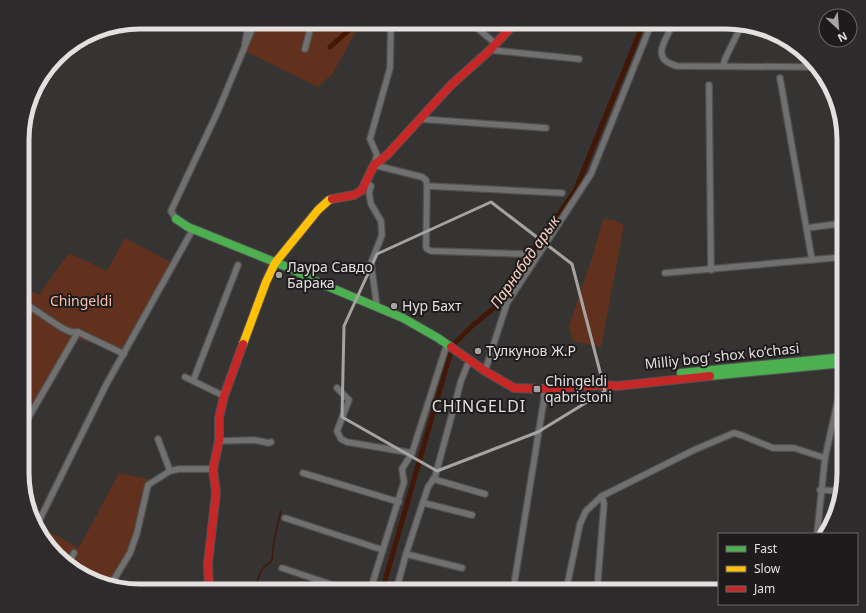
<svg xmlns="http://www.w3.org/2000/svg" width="866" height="613" font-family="'Noto Sans',sans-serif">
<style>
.green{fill:#62311d}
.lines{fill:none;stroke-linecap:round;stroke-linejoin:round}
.stream{stroke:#421705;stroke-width:1.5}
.canal{stroke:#421705;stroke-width:5}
.street-casing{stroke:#51504f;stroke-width:8}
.fast-casing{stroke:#51504f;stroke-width:10}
.slow-casing{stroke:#51504f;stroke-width:10}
.jam-casing{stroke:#51504f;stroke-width:10}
.street{stroke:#707070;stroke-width:5.5}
.fast{stroke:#4caf50;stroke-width:8}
.slow{stroke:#ffc107;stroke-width:8}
.jam{stroke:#c62828;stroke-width:8}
.marked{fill:none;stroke:#a6a4a3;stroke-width:3;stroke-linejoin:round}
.poi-dot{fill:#a6a4a3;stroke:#1d1b1b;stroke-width:1.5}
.labels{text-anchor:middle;stroke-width:4;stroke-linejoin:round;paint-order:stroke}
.poi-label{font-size:14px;fill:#e3e0df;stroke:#1d1b1b;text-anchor:start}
.park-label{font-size:14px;fill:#fdc0a9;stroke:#1d1b1b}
.street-label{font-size:14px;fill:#e3e0df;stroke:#1d1b1b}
.water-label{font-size:15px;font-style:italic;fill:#fdd4c4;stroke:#1d1b1b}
.quarter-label{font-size:16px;letter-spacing:1px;fill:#e3e0df;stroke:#1d1b1b}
.rim{fill:none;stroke:#e3e0df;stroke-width:5}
</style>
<rect width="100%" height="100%" fill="#363433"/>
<!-- green -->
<g class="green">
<path d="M 252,22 L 361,22 L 333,73 L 318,87 L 245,51 Z"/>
<path d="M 603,219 L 614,220 L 624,225 L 601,347 L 573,341 L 569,326 L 593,255 Z"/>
<path d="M 125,238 L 172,263 L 122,351 L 74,338 L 23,426 L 23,287 L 39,295 L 69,253 L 107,271 Z"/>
<path d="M 119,473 L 152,480 L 130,545 L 109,585 L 95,582 L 68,566 L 38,532 L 35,524 L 79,548 Z"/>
</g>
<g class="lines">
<!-- stream -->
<path class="stream" d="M 254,591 L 261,570 L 272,560 L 274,540 L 281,510"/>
<!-- canal -->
<g class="canal">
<path d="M 330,47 L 347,32 L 356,22"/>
<path d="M 382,591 L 451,351 L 455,343 L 473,325 L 498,305 L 524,263 L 575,191 L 644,22"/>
</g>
<!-- street casing -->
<g class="street-casing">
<g id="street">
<path d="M 391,22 L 390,68 L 370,139 L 377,155 L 374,165 L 422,177 L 426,180 L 427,186 L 562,193"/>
<path d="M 470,22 L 496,44"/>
<path d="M 674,22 C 666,40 649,59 677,66 L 814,67"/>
<path d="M 245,43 L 249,22"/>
<path d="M 305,49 L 312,22"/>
<path d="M 490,50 L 579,59"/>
<path d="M 723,66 L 725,59 L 742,24"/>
<path d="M 780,78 L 812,260"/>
<path d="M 709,85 L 711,270"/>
<path d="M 420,119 L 546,128"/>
<path d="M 366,182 L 371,186 L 369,193 L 371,204 L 381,221 L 382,235 L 371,263 L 377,307"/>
<path d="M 427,186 L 426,247 L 427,249 L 431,251 L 525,254"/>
<path d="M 176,219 L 171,211 L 218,111 L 255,22"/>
<path d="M 807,228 L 837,224"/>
<path d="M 665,273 L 844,257"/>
<path d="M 23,302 L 62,328 L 71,332 L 78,332 L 124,354"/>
<path d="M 23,322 L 31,308"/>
<path d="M 485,371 L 507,303 L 591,174 L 652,22"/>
<path d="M 185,377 L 224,396"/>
<path d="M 193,381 L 238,265"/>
<path d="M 337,388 L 349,400 L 337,431 L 341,439 L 347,442 L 412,453"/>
<path d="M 23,427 L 78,332"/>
<path d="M 158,439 L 170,471"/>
<path d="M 219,441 L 254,440 L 269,443 L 271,442"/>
<path d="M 303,473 L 399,502"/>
<path d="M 433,479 L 485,494"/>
<path d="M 820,490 L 842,491"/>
<path d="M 424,503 L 472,515"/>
<path d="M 285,518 L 383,550"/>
<path d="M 39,521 L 106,385 L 193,229"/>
<path d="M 817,534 L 825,458 L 844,372"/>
<path d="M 406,554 L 462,568"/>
<path d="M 67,566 L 74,553"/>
<path d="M 282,568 L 351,591"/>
<path d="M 110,586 L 130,553 L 137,533 L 148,485 L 170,471 L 179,469 L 213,469"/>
<path d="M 370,591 L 404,482 L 402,469 L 412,453 L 447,344"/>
<path d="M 396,591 L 406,554 L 428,487 L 435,477 L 461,381 L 469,361"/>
<path d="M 513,591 L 544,399 L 544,389"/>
<path d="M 566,591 L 580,524 L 586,511 L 602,496 L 694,450 L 734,433 L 741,435 L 773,448 L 794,448 L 825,458"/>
<path d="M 597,591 L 604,504 L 602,496"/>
</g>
</g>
<!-- fast casing -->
<g class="fast-casing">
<g id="fast">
<path d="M 176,219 L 188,227 L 287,267 L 322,284 L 403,318 L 438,338 L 451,347"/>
<path d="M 681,373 L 844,357"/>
<path d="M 710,376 L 844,363"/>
</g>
</g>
<!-- slow casing -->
<g class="slow-casing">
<path id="slow" d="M 243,344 L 266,282 L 275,263 L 318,210 L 329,200 L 332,199"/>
</g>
<!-- jam casing -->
<g class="jam-casing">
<g id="jam">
<path d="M 332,199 L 354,195 L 362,190 L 374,165 L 387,155 L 451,85 L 490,50 L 516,22"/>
<path d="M 451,347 L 485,371 L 514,388 L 544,389 L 603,385 L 617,386 L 710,376"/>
<path d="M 209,591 L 208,563 L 216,493 L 213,469 L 219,441 L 219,418 L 224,396 L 243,344"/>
</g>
</g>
<!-- street -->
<use href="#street" class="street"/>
<!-- fast -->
<use href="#fast" class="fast"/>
<!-- slow -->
<use href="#slow" class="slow"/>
<!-- jam -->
<use href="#jam" class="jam"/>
</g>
<!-- marked area -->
<path class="marked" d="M 491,202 L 572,264 L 605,391 L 538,432 L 437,471 L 342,417 L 344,326 L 377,254 Z"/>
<!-- markers -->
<g class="poi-dot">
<circle cx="279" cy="275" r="4"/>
<circle cx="394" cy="306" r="4"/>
<circle cx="478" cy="351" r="4"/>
<rect x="533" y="385" width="8" height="8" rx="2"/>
</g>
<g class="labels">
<!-- poi labels -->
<g class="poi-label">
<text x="287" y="272">Лаура Савдо<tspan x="287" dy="16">Барака</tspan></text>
<text x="402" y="311">Нур Бахт</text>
<text x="486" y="356">Тулкунов Ж.Р</text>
<text x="545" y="386">Chingeldi<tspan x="545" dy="16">qabristoni</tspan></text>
</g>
<!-- park labels -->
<g class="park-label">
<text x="81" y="306">Chingeldi</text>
</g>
<!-- street labels -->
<g class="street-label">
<text transform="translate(722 356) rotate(-6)" y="5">Milliy bog‘ shox ko‘chasi</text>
</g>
<!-- water labels -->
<g class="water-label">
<text transform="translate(525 262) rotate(-55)" y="5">Парнабад арык</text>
</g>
<!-- quarter labels -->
<g class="quarter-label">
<text x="479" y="412">CHINGELDI</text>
</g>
</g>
<!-- crop -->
<path d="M0 0H866V613H0ZM140 29H726A111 111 0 0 1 837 140V473A111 111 0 0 1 726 584H140A111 111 0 0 1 29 473V140A111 111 0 0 1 140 29Z" fill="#2d2b2b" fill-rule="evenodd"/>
<path class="rim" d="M140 29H726A111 111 0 0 1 837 140V473A111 111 0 0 1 726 584H140A111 111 0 0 1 29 473V140A111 111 0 0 1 140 29Z"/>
<!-- legend -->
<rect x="718" y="533" width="140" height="72" fill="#1d1b1b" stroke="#6c6a69"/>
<rect x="726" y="546" width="20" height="6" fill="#4caf50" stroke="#6c6a69"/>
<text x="754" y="553" font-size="12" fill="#e3e0df">Fast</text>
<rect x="726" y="566" width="20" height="6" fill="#ffc107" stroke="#6c6a69"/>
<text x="754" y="573" font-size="12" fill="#e3e0df">Slow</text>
<rect x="726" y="586" width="20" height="6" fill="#c62828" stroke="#6c6a69"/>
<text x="754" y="593" font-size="12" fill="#e3e0df">Jam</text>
<!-- north arrow -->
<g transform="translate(838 28) rotate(154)"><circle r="19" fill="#1d1b1b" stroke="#6c6a69"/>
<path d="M0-3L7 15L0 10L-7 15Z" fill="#a6a4a3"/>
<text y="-6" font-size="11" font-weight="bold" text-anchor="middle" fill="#e3e0df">N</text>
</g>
</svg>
